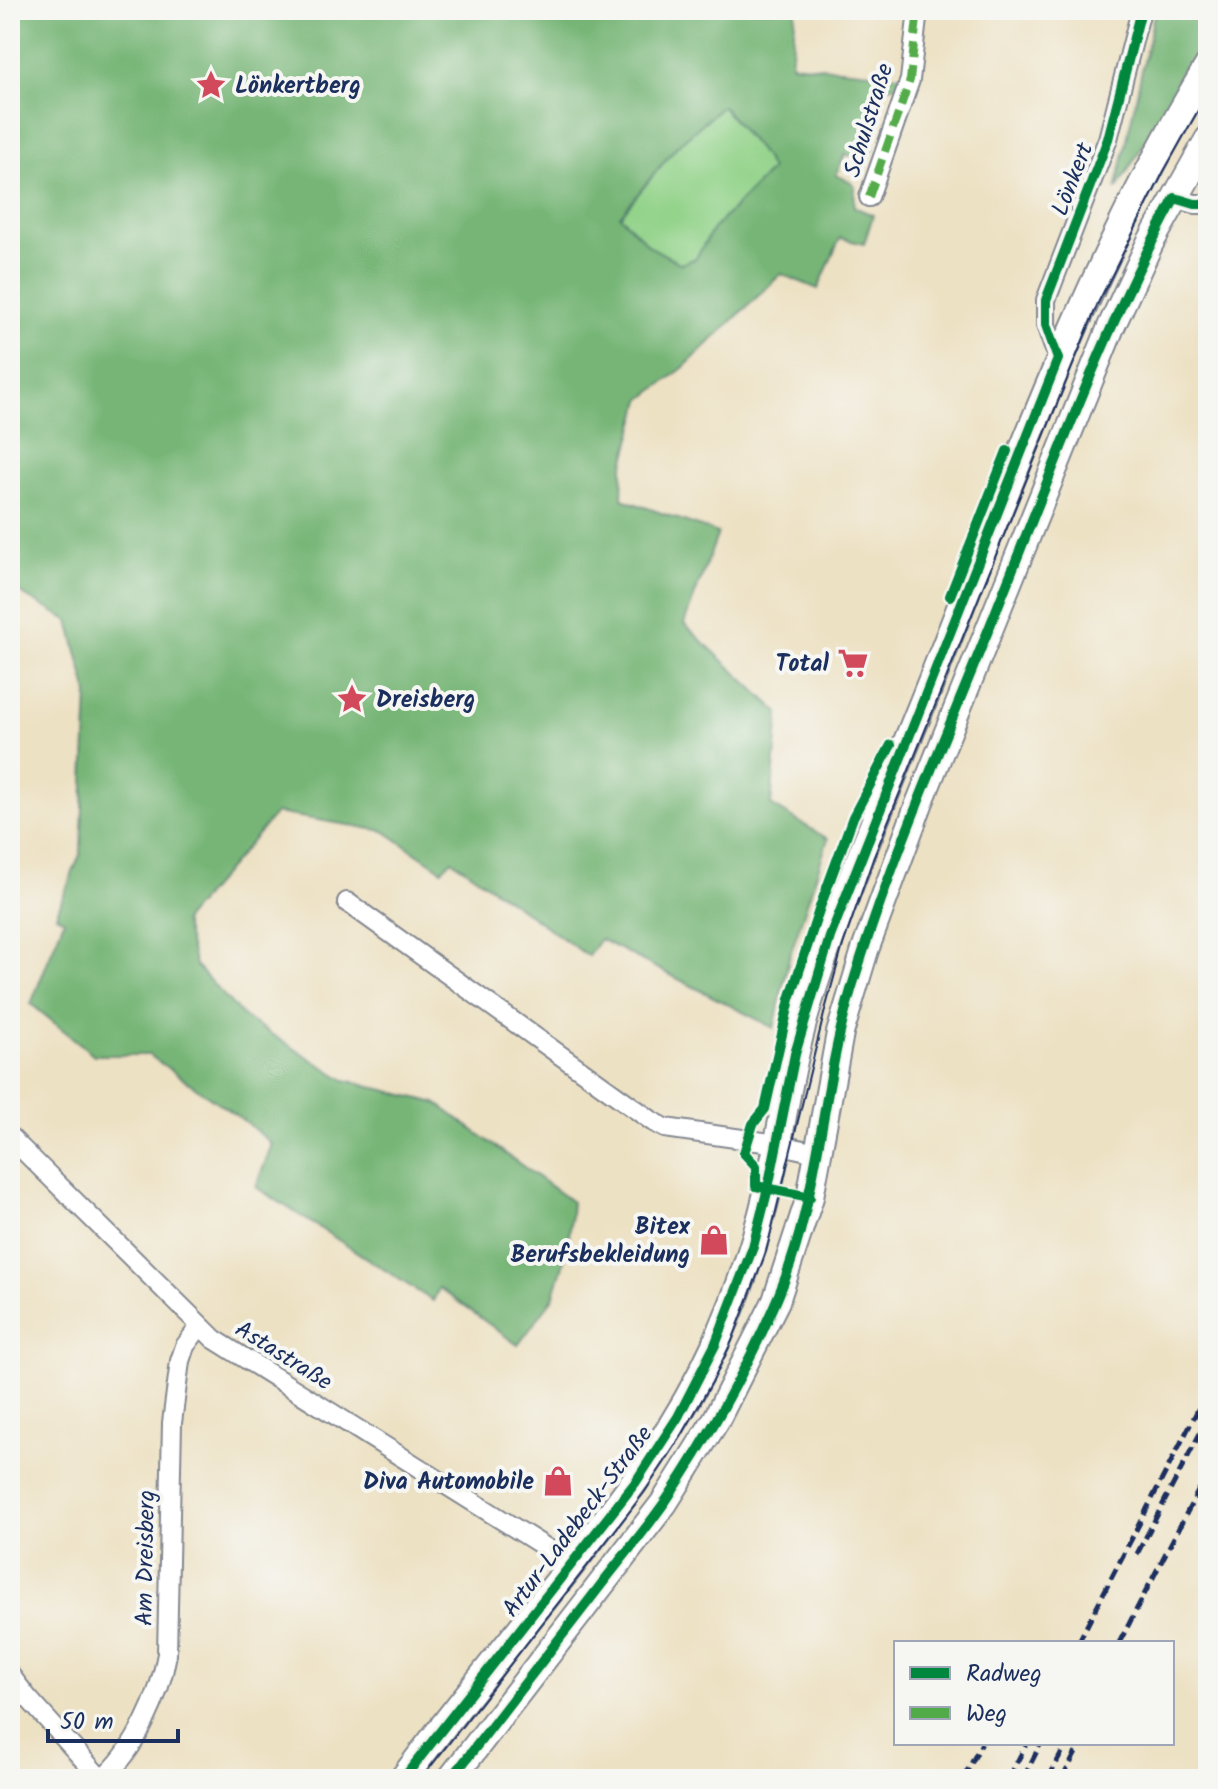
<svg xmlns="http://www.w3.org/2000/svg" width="1218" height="1789" font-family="Kalam,sans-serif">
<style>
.green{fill:#93d38a;stroke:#578174;stroke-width:2}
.forest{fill:#76b576;stroke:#48726a;stroke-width:2;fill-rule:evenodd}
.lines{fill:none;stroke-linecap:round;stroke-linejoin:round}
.street-casing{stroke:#848890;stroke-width:22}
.secondary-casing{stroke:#848890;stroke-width:30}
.street{stroke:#fff;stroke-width:18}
.secondary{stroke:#fff;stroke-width:26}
.tram{stroke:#1b2f5e;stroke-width:2}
.rail{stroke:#1b2f5e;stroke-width:5;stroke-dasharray:12 6;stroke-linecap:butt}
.quiet{stroke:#52ab49;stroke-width:8;stroke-dasharray:16 8;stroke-linecap:butt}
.cycleway-casing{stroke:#f6f6f2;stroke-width:15}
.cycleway{stroke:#00873e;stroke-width:10}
.labels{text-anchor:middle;stroke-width:8;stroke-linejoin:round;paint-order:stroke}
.poi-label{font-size:24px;font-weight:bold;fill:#1b2f5e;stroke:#f6f6f2;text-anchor:end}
.street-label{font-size:24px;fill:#1b2f5e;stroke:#f6f6f2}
</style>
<rect width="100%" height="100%" fill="#f6f6f2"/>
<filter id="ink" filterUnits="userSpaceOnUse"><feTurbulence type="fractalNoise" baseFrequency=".0125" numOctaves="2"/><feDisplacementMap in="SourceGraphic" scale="16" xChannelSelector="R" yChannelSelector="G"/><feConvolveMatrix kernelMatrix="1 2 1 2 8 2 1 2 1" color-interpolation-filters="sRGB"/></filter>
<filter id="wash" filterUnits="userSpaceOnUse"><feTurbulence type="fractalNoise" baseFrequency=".006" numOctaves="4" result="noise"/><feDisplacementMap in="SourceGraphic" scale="32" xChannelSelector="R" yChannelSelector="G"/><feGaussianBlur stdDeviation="1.8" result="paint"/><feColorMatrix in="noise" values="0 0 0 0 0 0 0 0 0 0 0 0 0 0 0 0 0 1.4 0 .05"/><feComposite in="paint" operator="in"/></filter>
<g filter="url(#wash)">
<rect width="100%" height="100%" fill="#ede1c3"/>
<!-- green -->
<path class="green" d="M 722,106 L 765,158 L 771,170 L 713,229 L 696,258 L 681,264 L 649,246 L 620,216 L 676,147 Z"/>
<!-- forest -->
<g class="forest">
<path d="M 10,10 L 796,10 L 791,64 L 901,75 L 898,85 L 880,88 L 859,148 L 874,148 L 870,155 L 863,160 L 845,154 L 836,175 L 851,182 L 855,186 L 854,207 L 873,215 L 864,244 L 840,238 L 818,289 L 781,274 L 683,368 L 641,400 L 623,468 L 622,499 L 718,533 L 684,624 L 779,713 L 771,805 L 828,839 L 789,958 L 774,1028 L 600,939 L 588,956 L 452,860 L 442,870 L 384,831 L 276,813 L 183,921 L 195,965 L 244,1017 L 345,1080 L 436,1103 L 572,1202 L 568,1248 L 553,1298 L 518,1345 L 439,1288 L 433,1301 L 256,1187 L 272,1144 L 247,1123 L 149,1055 L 94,1055 L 31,1004 L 64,920 L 56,915 L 81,852 L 88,694 L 69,621 L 10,587 ZM 722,106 L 765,158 L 771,170 L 713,229 L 696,258 L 681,264 L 649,246 L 620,216 L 676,147 Z"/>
<path d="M 1155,10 L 1208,10 L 1208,38 L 1116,190 Z"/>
</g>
</g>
<g filter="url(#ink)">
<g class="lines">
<!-- street casing -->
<g class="street-casing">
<g id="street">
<path d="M 869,197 L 910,80 L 918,10"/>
<path d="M 1175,198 L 1195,204 L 1208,204"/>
<path d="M 1058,359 L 1046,325 L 1046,300 L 1108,139 L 1141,10"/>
<path d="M 347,902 L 652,1121 L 665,1128 L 777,1144 L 816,1153"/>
<path d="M 10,1137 L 214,1339 L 572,1564"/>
<path d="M 10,1675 L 27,1697 L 101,1779"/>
<path d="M 102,1779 C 135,1752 160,1696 167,1654 L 172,1423 L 180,1361 L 185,1346 L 200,1326"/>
</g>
</g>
<!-- secondary casing -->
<g class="secondary-casing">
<g id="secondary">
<path d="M 403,1779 C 456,1707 514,1638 569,1568 C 626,1494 677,1429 716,1343 C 738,1294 756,1242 768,1189 C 784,1120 792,1050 815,983 C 854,864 905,750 950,634 C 1026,440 1099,245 1208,66"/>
<path d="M 451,1779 L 664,1503 L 716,1420 L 776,1301 L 810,1197 L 840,1033 L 865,950 L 919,804 L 1111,327 L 1150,243 L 1208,140"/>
</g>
</g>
<!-- street -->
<use href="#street" class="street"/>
<!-- secondary -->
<use href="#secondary" class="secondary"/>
<!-- tram -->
<path class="tram" d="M 421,1779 L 644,1493 L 681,1437 L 712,1382 L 732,1341 L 766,1252 L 825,1010 L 843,945 L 873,859 L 1098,303 L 1164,171 L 1208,93"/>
<!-- rail -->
<g class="rail">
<path d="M 1137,1554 L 1208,1418"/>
<path d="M 1078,1643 L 1208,1390"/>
<path d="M 1119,1643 L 1208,1472"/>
<path d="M 963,1779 L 982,1743"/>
<path d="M 1008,1779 L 1027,1743"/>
<path d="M 1023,1779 L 1041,1743"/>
<path d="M 1048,1779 L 1067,1743"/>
<path d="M 1062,1779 L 1081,1743"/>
</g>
<!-- quiet -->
<path class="quiet" d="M 869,197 L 910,80 L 918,10"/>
<!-- cycleway casing -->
<g class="cycleway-casing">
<g id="cycleway">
<path d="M 950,596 L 1007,451"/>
<path d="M 810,1197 L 756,1186 L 756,1166 L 744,1153 L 753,1124 L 765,1109 L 790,999 L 820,907 L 853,817 L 891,745"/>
<path d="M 403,1779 L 635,1483 L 678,1417 L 715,1345 L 753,1247 L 768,1188 L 795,1054 L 830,937 L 1058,359 L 1046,325 L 1046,300 L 1108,139 L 1141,10"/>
<path d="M 451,1779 C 500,1716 548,1653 597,1590 C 620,1560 645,1531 667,1499 C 708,1438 744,1374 774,1306 C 819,1206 820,1095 851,990 C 890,861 946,736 996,611 C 1052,472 1103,330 1175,198 L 1195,204 L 1208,204"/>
</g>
</g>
<!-- cycleway -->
<use href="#cycleway" class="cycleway"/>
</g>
</g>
<!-- icons -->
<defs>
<g id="sight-bare" transform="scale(2.4)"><path d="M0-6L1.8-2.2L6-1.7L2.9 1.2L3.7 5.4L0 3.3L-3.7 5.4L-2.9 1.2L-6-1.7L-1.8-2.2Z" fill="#d1495b" stroke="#f6f6f2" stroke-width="2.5" paint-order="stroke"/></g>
<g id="supermarket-bare" transform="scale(2.4)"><path d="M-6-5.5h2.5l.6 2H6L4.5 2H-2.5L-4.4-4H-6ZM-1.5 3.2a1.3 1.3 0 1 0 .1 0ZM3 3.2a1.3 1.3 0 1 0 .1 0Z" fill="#d1495b" stroke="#f6f6f2" stroke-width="2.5" paint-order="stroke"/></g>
<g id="shop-bare" transform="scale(2.4)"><path d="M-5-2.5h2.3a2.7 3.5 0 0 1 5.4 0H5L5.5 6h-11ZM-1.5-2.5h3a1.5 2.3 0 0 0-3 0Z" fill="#d1495b" stroke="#f6f6f2" stroke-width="2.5" paint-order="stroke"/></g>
</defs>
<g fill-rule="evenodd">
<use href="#sight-bare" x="211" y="85"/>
<use href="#supermarket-bare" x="853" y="663"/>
<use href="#sight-bare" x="352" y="699"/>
<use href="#shop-bare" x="714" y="1240"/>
<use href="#shop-bare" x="558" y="1481"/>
</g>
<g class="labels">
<!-- poi labels -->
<g class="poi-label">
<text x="235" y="93" text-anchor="start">Lönkertberg</text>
<text x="829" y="671">Total</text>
<text x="376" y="707" text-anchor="start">Dreisberg</text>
<text x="690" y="1234">Bitex<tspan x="690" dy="28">Berufsbekleidung</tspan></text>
<text x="534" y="1489">Diva Automobile</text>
</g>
<!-- street labels -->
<g class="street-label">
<text transform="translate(868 120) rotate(-73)" y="8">Schulstraße</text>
<text transform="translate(1072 179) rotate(-69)" y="8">Lönkert</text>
<text transform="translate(284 1355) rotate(32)" y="8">Astastraße</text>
<text transform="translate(577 1521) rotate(-53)" y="8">Artur-Ladebeck-Straße</text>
<text transform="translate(145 1558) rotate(-89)" y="8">Am Dreisberg</text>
</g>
</g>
<!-- margin -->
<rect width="1218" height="1789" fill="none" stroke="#f6f6f2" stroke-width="40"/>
<!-- legend -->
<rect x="894" y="1641" width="280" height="104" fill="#f6f6f2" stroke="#9ea6b7" stroke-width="2"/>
<rect x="910" y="1667" width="40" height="12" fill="#00873e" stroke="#9ea6b7" stroke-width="2"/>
<text x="966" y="1681" font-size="24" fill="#1b2f5e">Radweg</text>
<rect x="910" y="1707" width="40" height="12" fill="#52ab49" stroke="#9ea6b7" stroke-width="2"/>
<text x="966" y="1721" font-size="24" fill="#1b2f5e">Weg</text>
<!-- scale -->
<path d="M48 1729v12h130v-12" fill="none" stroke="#1b2f5e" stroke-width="4"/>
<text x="60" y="1729" font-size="24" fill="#1b2f5e" stroke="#f6f6f2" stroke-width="6" paint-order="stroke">50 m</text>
</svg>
